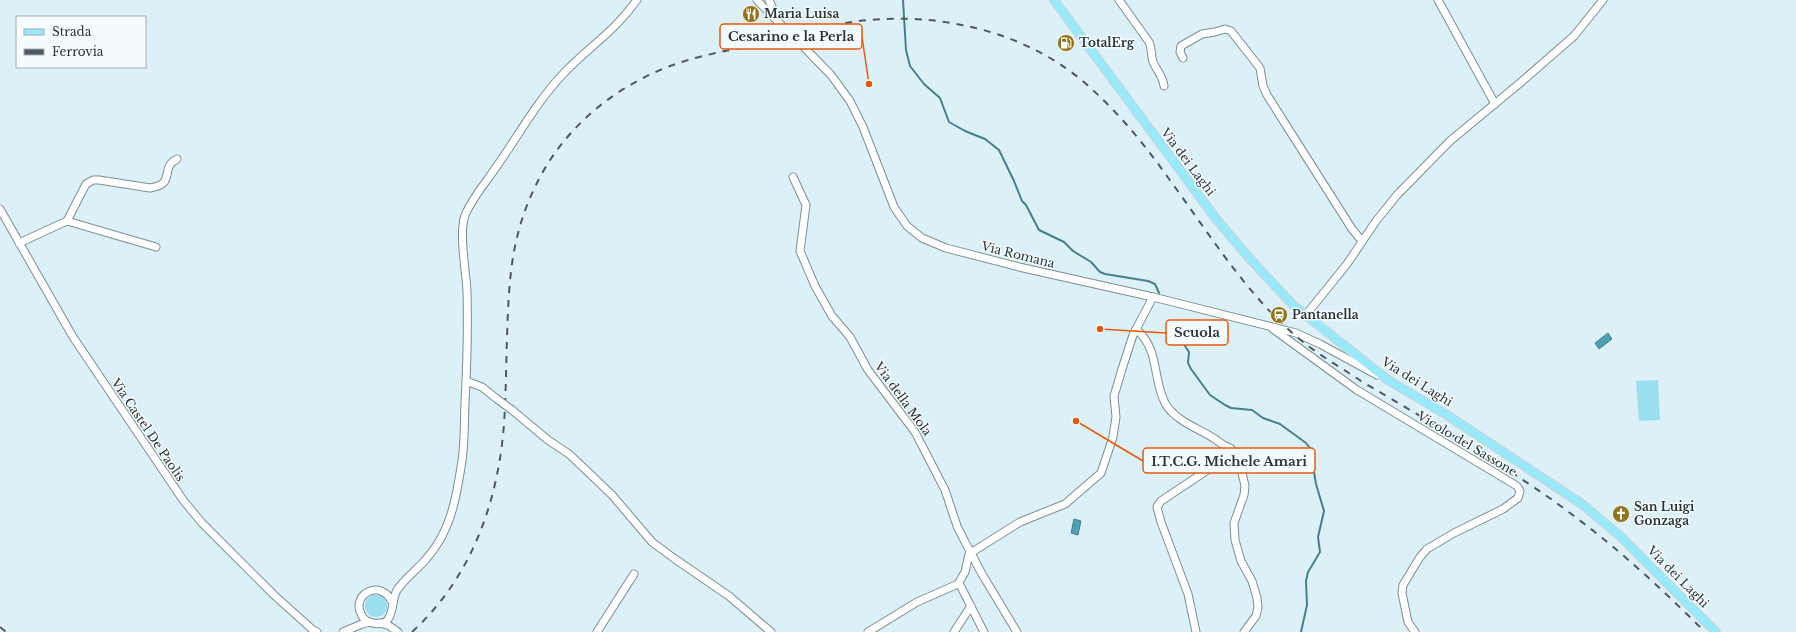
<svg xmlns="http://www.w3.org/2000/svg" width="1796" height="632" font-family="'Libre Baskerville',serif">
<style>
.green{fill:#99dff0}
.water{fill:#4fa0b2;stroke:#44808d}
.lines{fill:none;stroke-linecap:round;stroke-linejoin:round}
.stream{stroke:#44808d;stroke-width:2}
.minor-casing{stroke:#7a8f94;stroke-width:9}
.major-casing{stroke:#d0d2d3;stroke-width:10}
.minor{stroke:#fff;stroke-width:7}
.major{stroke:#97e9fb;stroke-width:8}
.rail{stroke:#4d595c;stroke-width:2;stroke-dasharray:7 7;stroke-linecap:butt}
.minor-bridge-casing{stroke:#7a8f94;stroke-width:9;stroke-linecap:butt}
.minor-bridge{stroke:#fff;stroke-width:7}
.labels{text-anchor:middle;stroke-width:3;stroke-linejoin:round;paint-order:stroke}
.poi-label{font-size:12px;font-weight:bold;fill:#2b3436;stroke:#f3fcfe;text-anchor:start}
.street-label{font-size:12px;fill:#2b3436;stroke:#f3fcfe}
.leader{fill:none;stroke:#e8590c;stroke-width:1.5}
.callout-dot{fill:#e8590c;stroke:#f3fcfe;stroke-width:1.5}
.callout{fill:#f3fcfe;stroke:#e8590c;stroke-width:1.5}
.callout-label{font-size:13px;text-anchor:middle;font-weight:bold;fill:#2b3436}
</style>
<rect width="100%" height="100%" fill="#dbf1f7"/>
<!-- green -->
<g class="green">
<path d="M 1658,380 L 1660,420 L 1639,421 L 1636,381 Z"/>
<circle cx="376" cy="606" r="11"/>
</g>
<!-- water -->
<g class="water">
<path d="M 1608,333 L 1612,339 L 1599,349 L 1595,343 Z"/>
<path d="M 1074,519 L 1081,521 L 1078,535 L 1071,533 Z"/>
</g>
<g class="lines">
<!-- stream -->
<g class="stream">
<path d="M 903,0 L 906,50 L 910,66 L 924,84 L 940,98 L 949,122 L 965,131 L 985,139 L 999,150 L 1014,181 L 1022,201 L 1026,205 L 1039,230 L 1064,242 L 1073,251 L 1091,262 L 1100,272 L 1105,274 L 1148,281 L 1155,284 L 1159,293"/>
<path d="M 1181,340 L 1189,352 L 1188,363 L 1191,369 L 1210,395 L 1225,405 L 1231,408 L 1252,410 L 1263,418 L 1280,424 L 1306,443 L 1310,448 L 1316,484 L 1324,511 L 1318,537 L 1320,552 L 1308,572 L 1306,581 L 1307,605 L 1301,632"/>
</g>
<!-- minor casing -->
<g class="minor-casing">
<g id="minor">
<path d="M 757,0 L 787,31"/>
<path d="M 769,0 L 778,20"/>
<path d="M 1119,0 L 1149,42 C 1152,48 1151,56 1153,62 C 1157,71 1163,76 1164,86"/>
<path d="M 1438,0 L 1495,104"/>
<path d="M 797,40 L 831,75 L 850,101 L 863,127 L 894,207 L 907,226 L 922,238 L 946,248 L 1019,267 L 1153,297 L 1296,333 L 1320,344 L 1377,375"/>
<path d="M 1183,58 L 1180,52 L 1181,46 L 1202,34 L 1215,32 L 1225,29 L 1231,31 L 1260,68 L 1263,86 L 1267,95 L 1352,229 L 1362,241"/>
<path d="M 793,177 L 806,205 L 800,251 L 815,286 L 832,316 L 850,337 L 868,370 L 915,432 L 945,490 L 957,526 L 965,542 L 982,574 L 1017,632"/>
<path d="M 0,209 L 73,337 L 183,500 L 202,523 L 274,595 L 313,630 L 317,632"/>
<path d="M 67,221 L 156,247"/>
<path d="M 19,243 L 67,221 L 86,184 L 93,180 L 99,180 L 150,188 C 177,184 159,168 177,159"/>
<path d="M 1305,316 L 1347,264 L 1376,221 L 1397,195 L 1450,141 L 1520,83 L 1574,36 L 1603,0"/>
<path d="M 1136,329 C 1160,350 1152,377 1165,403 C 1175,421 1198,428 1215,439 C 1220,443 1224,446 1230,448 L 1234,452 L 1240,464 L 1245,486 L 1244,495 L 1234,523 L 1235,540 L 1241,561 L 1252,581 L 1257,598 L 1258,608 L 1256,616 L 1244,632"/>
<path d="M 1273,329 L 1357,390 L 1517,486 L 1520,491 L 1518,498 L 1503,509 L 1454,533 L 1427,549 L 1420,557 L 1403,585 L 1402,593 L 1408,622 L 1415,632"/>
<path d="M 466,381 L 482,387 L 497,399"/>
<path d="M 512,410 L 548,440 L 569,454 L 587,471 L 612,495 L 652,542 L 675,559 L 729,596 L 771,632"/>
<path d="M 959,583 L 984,632"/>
<path d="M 392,602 C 382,579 351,593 361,614 C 363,619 367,622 373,623 C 396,628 390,602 397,590 C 405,578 418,569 427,558 C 450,532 456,500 461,467 C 465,446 464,424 465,403 C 467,366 468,329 467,291 C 466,271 458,229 466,213 C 474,195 488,180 499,163 C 520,133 538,100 564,73 C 589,47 615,31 637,0"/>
<path d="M 379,623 L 388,625 L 398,632"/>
<path d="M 343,632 L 362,624 L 370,622"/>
<path d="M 597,632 L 634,574"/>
<path d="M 868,632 L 917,602 L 958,584 L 965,572 L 969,554 L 1020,522 L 1065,504 L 1101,473 L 1113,437 L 1116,417 L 1114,396 L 1122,369 L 1133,335 L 1153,297"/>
<path d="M 954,632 L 971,606"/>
<path d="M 1196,632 L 1188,594 L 1161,522 L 1157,507 L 1161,501 L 1218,463 L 1228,447"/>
</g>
</g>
<!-- major casing -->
<g class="major-casing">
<path id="major" d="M 1054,0 L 1217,220 L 1251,260 L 1293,305 L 1388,380 L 1447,415 L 1582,504 L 1620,536 L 1716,632"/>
</g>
<!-- minor -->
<use href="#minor" class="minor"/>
<!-- major -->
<use href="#major" class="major"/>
<!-- rail -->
<g class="rail">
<path d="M 0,627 L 6,632"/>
<path d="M 412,632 C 471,578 498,503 504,424 C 506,395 506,366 507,337 C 509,277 511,232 540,177 C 568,125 615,87 670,66 C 694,57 720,52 745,47 C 783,38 821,26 859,21 C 935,12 1018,29 1079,78 C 1114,107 1143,142 1169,179 C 1209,233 1245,293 1297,337 C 1317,354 1340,367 1361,381 C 1400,404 1439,427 1478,451 C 1511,472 1544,493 1574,516 C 1621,551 1664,591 1705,632"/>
</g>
<!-- minor-bridge casing -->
<g class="minor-bridge-casing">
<g id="minor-bridge">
<path d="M 787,31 L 797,40"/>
<path d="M 497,399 L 512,410"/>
</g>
</g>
<!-- minor-bridge -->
<use href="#minor-bridge" class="minor-bridge"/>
</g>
<!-- icons -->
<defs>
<g id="restaurant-disc" transform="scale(0.9)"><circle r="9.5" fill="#93731a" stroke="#f3fcfe"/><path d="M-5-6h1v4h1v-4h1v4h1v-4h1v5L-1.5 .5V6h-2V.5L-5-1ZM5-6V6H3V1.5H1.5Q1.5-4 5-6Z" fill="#fff"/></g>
<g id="fuel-disc" transform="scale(0.9)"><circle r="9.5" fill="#93731a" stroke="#f3fcfe"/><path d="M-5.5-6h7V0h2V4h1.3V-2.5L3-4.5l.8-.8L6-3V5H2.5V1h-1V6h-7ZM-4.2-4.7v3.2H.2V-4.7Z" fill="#fff"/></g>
<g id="station-disc" transform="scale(0.9)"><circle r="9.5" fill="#93731a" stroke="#f3fcfe"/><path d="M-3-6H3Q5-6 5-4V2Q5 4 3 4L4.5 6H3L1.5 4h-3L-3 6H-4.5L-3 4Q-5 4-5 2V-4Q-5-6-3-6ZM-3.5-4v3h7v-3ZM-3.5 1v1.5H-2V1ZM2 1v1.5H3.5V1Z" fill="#fff"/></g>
<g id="church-disc" transform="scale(0.9)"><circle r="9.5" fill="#93731a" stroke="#f3fcfe"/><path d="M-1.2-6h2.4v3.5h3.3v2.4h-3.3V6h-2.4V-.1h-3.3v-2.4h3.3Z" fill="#fff"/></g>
</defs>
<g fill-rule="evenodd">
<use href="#restaurant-disc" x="751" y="14"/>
<use href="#fuel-disc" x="1066" y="43"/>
<use href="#station-disc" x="1279" y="315"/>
<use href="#church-disc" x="1621" y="514"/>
</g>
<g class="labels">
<!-- poi labels -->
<g class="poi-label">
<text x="764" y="18">Maria Luisa</text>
<text x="1079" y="47">TotalErg</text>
<text x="1292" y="319">Pantanella</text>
<text x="1634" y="511">San Luigi<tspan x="1634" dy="14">Gonzaga</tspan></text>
</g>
<!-- street labels -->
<g class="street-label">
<text transform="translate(1188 162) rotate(53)" y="4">Via dei Laghi</text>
<text transform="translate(1018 255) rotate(14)" y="4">Via Romana</text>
<text transform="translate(1417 382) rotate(32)" y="4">Via dei Laghi</text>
<text transform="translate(903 399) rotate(54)" y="4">Via della Mola</text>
<text transform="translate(148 430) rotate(56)" y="4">Via Castel De Paolis</text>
<text transform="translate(1467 444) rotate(31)" y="4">Vicolo del Sassone</text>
<text transform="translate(1678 577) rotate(45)" y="4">Via dei Laghi</text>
</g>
</g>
<!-- callouts -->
<path class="leader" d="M869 84L862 37M1100 329L1166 333M1076 421L1143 461"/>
<g class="callout-dot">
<circle cx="869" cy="84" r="4"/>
<circle cx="1100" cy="329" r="4"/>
<circle cx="1076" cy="421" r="4"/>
</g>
<g class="callout">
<rect x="720" y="24" width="142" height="25" rx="4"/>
<rect x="1166" y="320" width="62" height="25" rx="4"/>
<rect x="1143" y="448" width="172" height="25" rx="4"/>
</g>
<g class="callout-label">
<text x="791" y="41">Cesarino e la Perla</text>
<text x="1197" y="337">Scuola</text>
<text x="1229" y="466">I.T.C.G. Michele Amari</text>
</g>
<!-- legend -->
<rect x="16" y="16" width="130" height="52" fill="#f3fcfe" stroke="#a3acae"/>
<rect x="24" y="29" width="20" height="6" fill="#97e9fb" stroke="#a3acae"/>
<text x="52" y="36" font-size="12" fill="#2b3436">Strada</text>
<rect x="24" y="49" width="20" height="6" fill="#4d595c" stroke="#a3acae"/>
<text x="52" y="56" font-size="12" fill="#2b3436">Ferrovia</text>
</svg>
